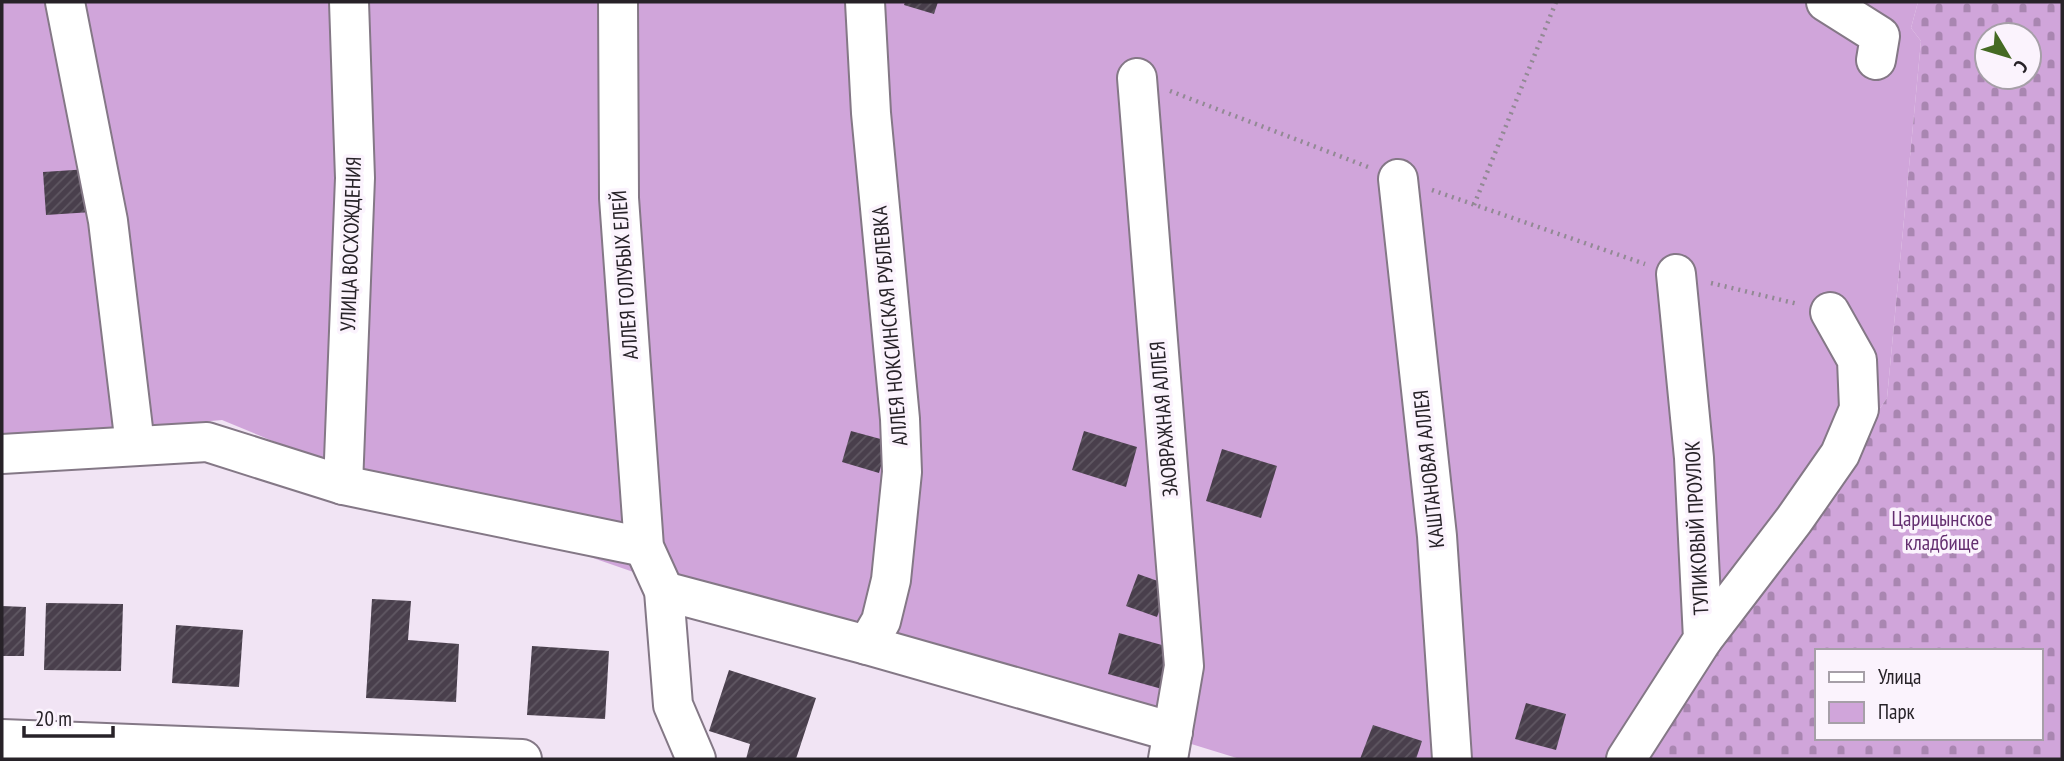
<svg xmlns="http://www.w3.org/2000/svg" width="2064" height="761" font-family="'PT Sans Narrow',sans-serif">
<style>
.green{fill:#d0a5da}
.cemetery{fill:url(#cemetery-stones);fill-rule:evenodd}
.building{fill:url(#building-hatch)}
.lines{fill:none;stroke-linecap:round;stroke-linejoin:round}
.minor-casing{stroke:#847886;stroke-width:42}
.path{stroke:#928994;stroke-width:4.5;stroke-dasharray:2 5;stroke-linecap:butt}
.minor{stroke:#fff;stroke-width:38}
.labels{text-anchor:middle;stroke-width:7;stroke-linejoin:round;paint-order:stroke}
.street-label{font-size:21px;fill:#272228;stroke:#fbf3fd}
.park-label{font-size:21px;fill:#642f70;stroke:#fbf3fd}
</style>
<defs>
<pattern id="cemetery-stones" width="16" height="16" patternUnits="userSpaceOnUse" patternTransform="scale(1.75)"><rect width="16" height="16" fill="#d0a5da"/><path d="M2 7V4a2 2 0 0 1 4 0v3zM10 15v-3a2 2 0 0 1 4 0v3z" fill="#a986b1"/></pattern>
<pattern id="building-hatch" width="6" height="6" patternUnits="userSpaceOnUse" patternTransform="scale(1.75)"><rect width="6" height="6" fill="#493f4c"/><path d="M-1 1l2-2M0 6l6-6M5 7l2-2" fill="none" stroke="#605863"/></pattern>
</defs>
<rect width="100%" height="100%" fill="#f1e4f4"/>
<!-- green -->
<path class="green" d="M 2,2 L 1918,2 L 1911,28 L 1921,41 L 1887,398 L 1640,759 L 1240,759 L 642,575 L 357,476 L 222,420 L 2,439 Z"/>
<!-- cemetery -->
<path class="cemetery" d="M 1918,2 L 2062,2 L 2062,759 L 1640,759 L 1887,398 L 1921,41 L 1911,28 ZM 1987,35 L 2029,35 L 2029,77 L 1987,77 ZM 1817,651 L 2041,651 L 2041,738 L 1817,738 Z"/>
<!-- building -->
<g class="building">
<path d="M 905,2 L 938,2 L 934,14 L 904,5 Z"/>
<path d="M 89,169 L 92,212 L 46,215 L 43,172 Z"/>
<path d="M 851,431 L 888,441 L 879,473 L 842,462 Z"/>
<path d="M 1084,431 L 1137,447 L 1126,487 L 1072,470 Z"/>
<path d="M 1222,449 L 1277,466 L 1261,518 L 1206,501 Z"/>
<path d="M 1138,574 L 1169,585 L 1157,617 L 1126,606 Z"/>
<path d="M 372,599 L 411,601 L 408,640 L 459,644 L 456,702 L 366,698 Z"/>
<path d="M 46,603 L 123,604 L 121,671 L 44,670 Z"/>
<path d="M 2,606 L 26,607 L 24,656 L 2,656 Z"/>
<path d="M 176,625 L 243,630 L 239,687 L 172,683 Z"/>
<path d="M 1119,633 L 1169,647 L 1162,689 L 1108,674 Z"/>
<path d="M 532,646 L 609,651 L 605,719 L 527,715 Z"/>
<path d="M 729,670 L 816,698 L 796,759 L 746,759 L 750,744 L 709,731 Z"/>
<path d="M 1526,703 L 1566,714 L 1556,750 L 1515,739 Z"/>
<path d="M 1373,725 L 1422,741 L 1416,759 L 1360,759 Z"/>
</g>
<g class="lines">
<!-- minor casing -->
<g class="minor-casing">
<g id="minor">
<path d="M 65,2 L 108,221 L 135,445"/>
<path d="M 618,2 L 619,198 L 644,547 L 664,591 L 673,705 L 696,759"/>
<path d="M 865,2 L 871,113 L 900,419 L 902,472 L 891,580 L 881,621 L 867,645"/>
<path d="M 1826,2 L 1880,36 L 1876,60"/>
<path d="M 1137,78 L 1184,666 L 1168,759"/>
<path d="M 1398,179 L 1437,536 L 1452,759"/>
<path d="M 2,454 L 207,442 L 343,485 L 644,547"/>
<path d="M 343,485 L 355,178 L 349,2"/>
<path d="M 664,591 L 867,645 L 1173,732"/>
<path d="M 1703,639 L 1794,520 L 1840,454 L 1859,409 L 1857,360 L 1830,312"/>
<path d="M 2,739 L 522,759"/>
<path d="M 1626,759 L 1703,639 L 1694,458 L 1676,274"/>
</g>
</g>
<!-- path -->
<g class="path">
<path d="M 1170,91 L 1368,167"/>
<path d="M 1432,190 L 1645,264"/>
<path d="M 1474,205 L 1556,2"/>
<path d="M 1711,283 L 1798,304"/>
</g>
<!-- minor -->
<use href="#minor" class="minor"/>
</g>
<g class="labels">
<!-- street labels -->
<g class="street-label">
<text transform="translate(351 244) rotate(-88)" y="7">УЛИЦА ВОСХОЖДЕНИЯ</text>
<text transform="translate(625 275) rotate(-94)" y="7">АЛЛЕЯ ГОЛУБЫХ ЕЛЕЙ</text>
<text transform="translate(890 326) rotate(-95)" y="7">АЛЛЕЯ НОКСИНСКАЯ РУБЛЕВКА</text>
<text transform="translate(1164 419) rotate(-95)" y="7">ЗАОВРАЖНАЯ АЛЛЕЯ</text>
<text transform="translate(1429 469) rotate(-96)" y="7">КАШТАНОВАЯ АЛЛЕЯ</text>
<text transform="translate(1697 528) rotate(-93)" y="7">ТУПИКОВЫЙ ПРОУЛОК</text>
</g>
<!-- park labels -->
<g class="park-label">
<text x="1942" y="526">Царицынское<tspan x="1942" dy="24">кладбище</tspan></text>
</g>
</g>
<!-- border -->
<rect width="2064" height="761" fill="none" stroke="#272228" stroke-width="7"/>
<!-- legend -->
<rect x="1815" y="649" width="228" height="91" fill="#fbf3fd" stroke="#a69fa8" stroke-width="2"/>
<rect x="1829" y="672" width="35" height="10" fill="#ffffff" stroke="#a69fa8" stroke-width="2"/>
<text x="1878" y="684" font-size="21" fill="#272228">Улица</text>
<rect x="1829" y="702" width="35" height="21" fill="#d0a5da" stroke="#a69fa8" stroke-width="2"/>
<text x="1878" y="719" font-size="21" fill="#272228">Парк</text>
<!-- north arrow -->
<g transform="translate(2008 56) rotate(128)"><circle r="33" fill="#fbf3fd" stroke="#a69fa8" stroke-width="2"/>
<path d="M0-5L12 26L0 18L-12 26Z" fill="#456a23"/>
<text y="-10" font-size="19" font-weight="bold" text-anchor="middle" fill="#272228">С</text>
</g>
<!-- scale -->
<path d="M24 726v10h89v-10" fill="none" stroke="#272228" stroke-width="3.5"/>
<text x="35" y="726" font-size="21" fill="#272228" stroke="#fbf3fd" stroke-width="5" paint-order="stroke">20 m</text>
</svg>
